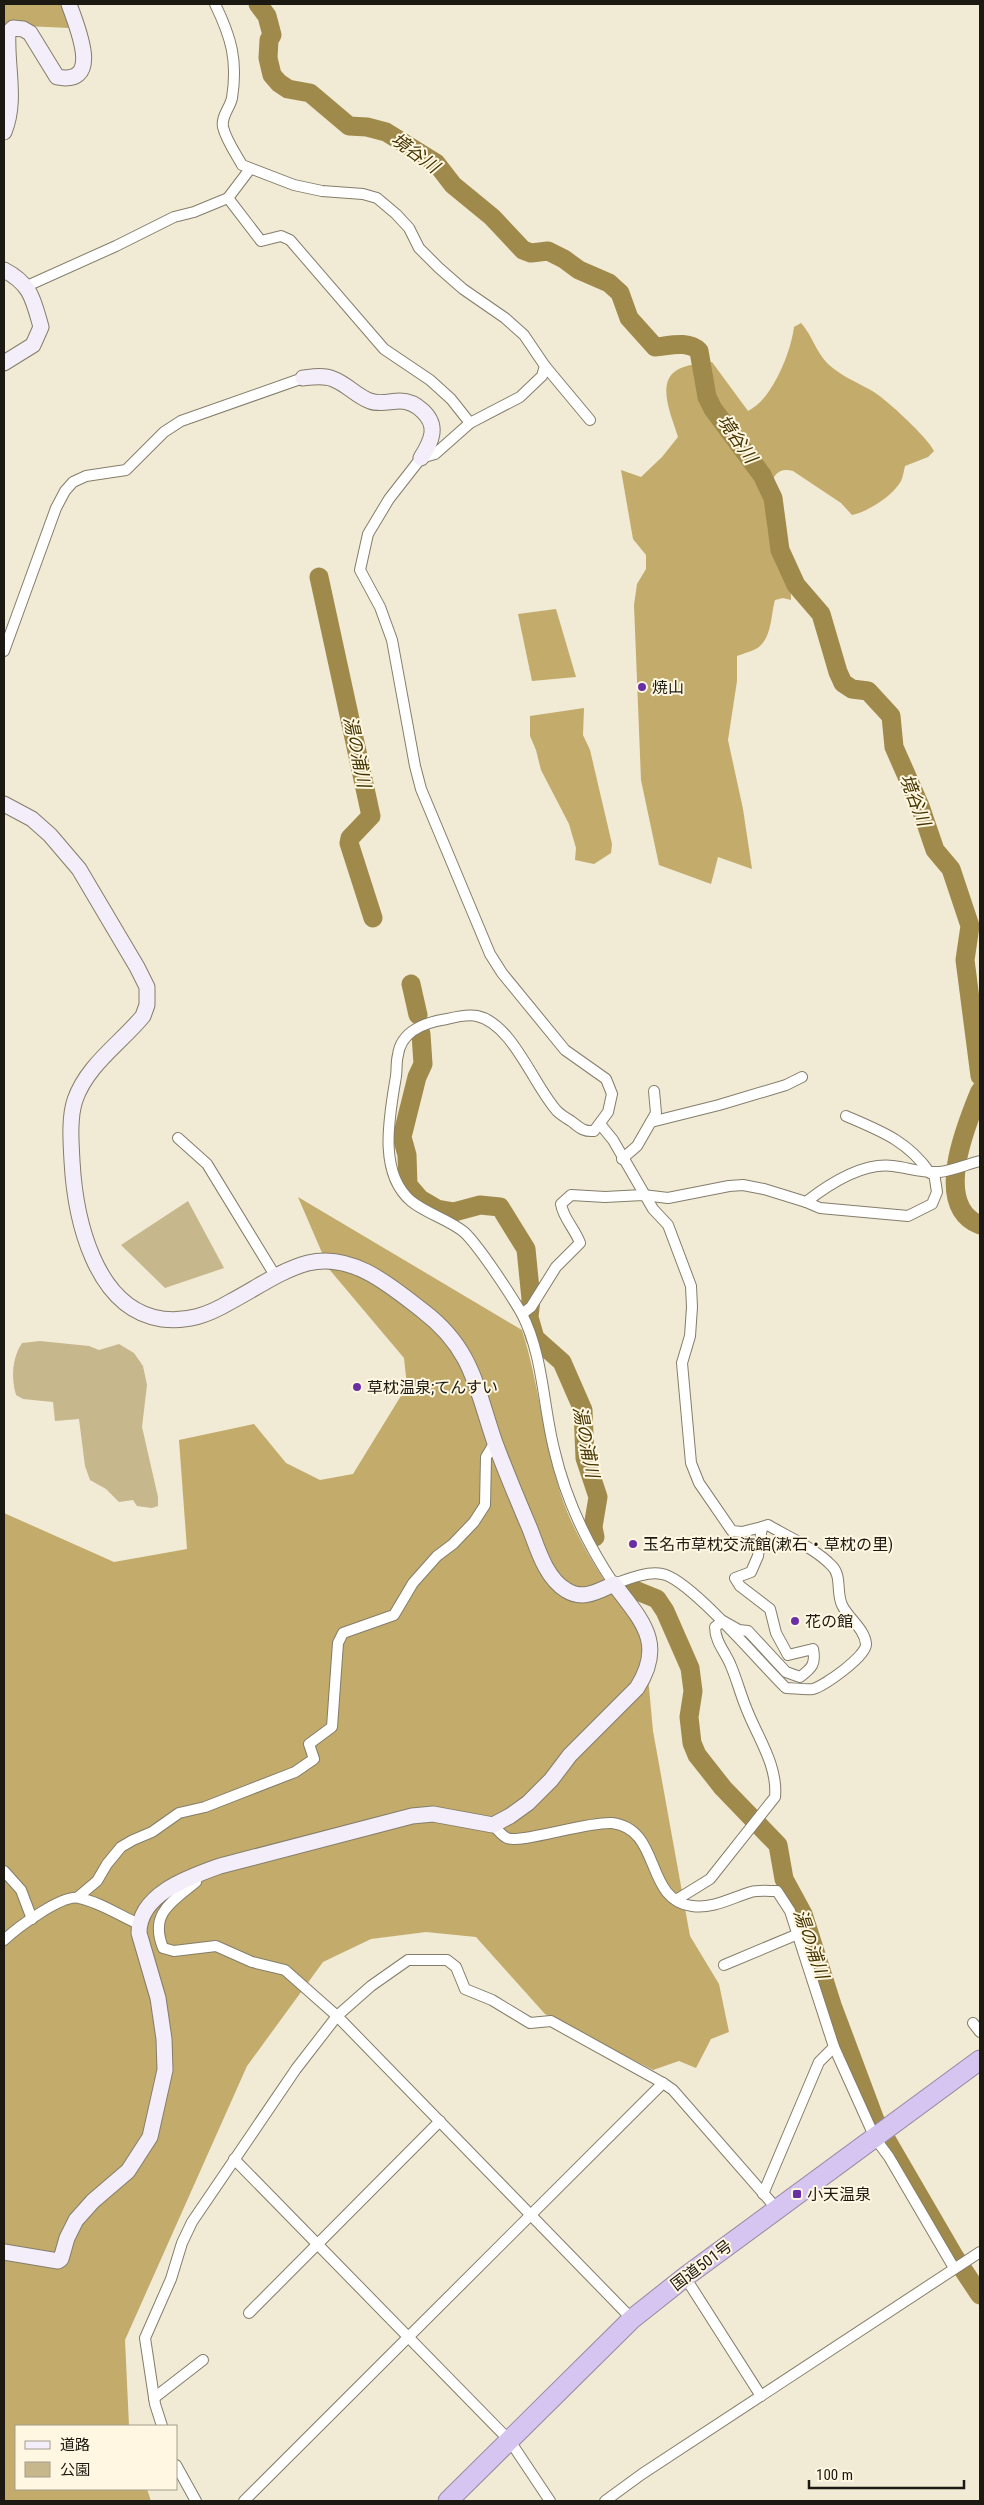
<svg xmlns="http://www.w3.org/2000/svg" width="984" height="2505" font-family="'Roboto Condensed','Noto Sans JP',sans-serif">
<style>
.green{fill:#c7b78d}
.forest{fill:#c2ab6b}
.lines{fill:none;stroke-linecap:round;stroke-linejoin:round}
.river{stroke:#a08a4b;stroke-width:19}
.street-casing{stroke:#847d6a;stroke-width:12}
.secondary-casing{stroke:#847d6a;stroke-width:17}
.highway-casing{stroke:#9589a2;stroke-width:21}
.street{stroke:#fff;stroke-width:10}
.secondary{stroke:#f3eefa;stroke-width:15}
.highway{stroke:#d6c5f0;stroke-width:19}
.poi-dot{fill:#6b2fa5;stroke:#fff7e1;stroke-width:2}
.labels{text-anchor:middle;stroke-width:4;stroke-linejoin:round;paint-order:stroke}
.poi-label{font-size:16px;fill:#1c1912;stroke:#fff7e1;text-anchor:start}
.street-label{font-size:16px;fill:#1c1912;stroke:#fff7e1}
.water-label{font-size:18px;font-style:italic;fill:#453500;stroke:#fff7e1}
</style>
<rect width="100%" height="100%" fill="#f1ead4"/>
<!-- green -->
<g class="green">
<path d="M 188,1201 L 224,1268 L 165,1288 L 121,1245 Z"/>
<path d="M 40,1341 L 89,1346 L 99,1350 L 119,1344 L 134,1353 L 143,1366 L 147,1385 L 142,1427 L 158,1497 L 158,1506 L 152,1508 L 137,1506 L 133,1500 L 119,1502 L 106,1489 L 90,1480 L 85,1466 L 79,1419 L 55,1421 L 53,1402 L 23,1399 L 16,1395 C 11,1378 12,1358 22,1343 Z"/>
</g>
<!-- forest -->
<g class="forest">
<path d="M 4,4 L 62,4 L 69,28 L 4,25 Z"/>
<path d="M 801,323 C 812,335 816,352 828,364 C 842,377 859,383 874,392 C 889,402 927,437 934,451 L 928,457 L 905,466 C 904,470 903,477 901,481 C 893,496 867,512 852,515 L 841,503 L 793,471 C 768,464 769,495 769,512 C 769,518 767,525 768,531 C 769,535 771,538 773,542 C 779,562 792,578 791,600 L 783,598 L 775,600 C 771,614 772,635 760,646 C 755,651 744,653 737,656 L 737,681 L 728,740 L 743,809 L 752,869 L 718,857 L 711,884 L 659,865 L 641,780 L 634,605 L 637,584 L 646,569 L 646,555 L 633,539 L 621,470 L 641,477 L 662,457 L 678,437 C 673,419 655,383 677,370 C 687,364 701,364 712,362 L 748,411 C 772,400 791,352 794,327 Z"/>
<path d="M 556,609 L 576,677 L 532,681 L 518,614 Z"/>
<path d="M 584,708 L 583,735 L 590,750 L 612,844 L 611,853 L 594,864 L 575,860 L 576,848 L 569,824 L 541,770 L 536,750 L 530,736 L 530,716 Z"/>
<path d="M 298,1197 L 522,1330 C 539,1383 543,1439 560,1492 C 577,1545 610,1589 641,1634 L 645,1644 L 653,1731 L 690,1936 L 719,1984 L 729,2032 L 711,2039 L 696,2068 L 679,2061 L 653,2070 L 545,2014 L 476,1937 L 426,1932 L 371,1939 L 323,1962 L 247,2066 L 125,2340 L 129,2426 L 16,2426 L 16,2489 L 147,2489 L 151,2501 L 4,2501 L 4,1513 L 114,1562 L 187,1549 L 179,1440 L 254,1424 L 286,1463 L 320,1480 L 353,1474 L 407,1386 L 404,1358 L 329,1269 Z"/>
</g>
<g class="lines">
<!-- river -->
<g class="river">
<path d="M 258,4 L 267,16 L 272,35 L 269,40 L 268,58 L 272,75 L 279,83 L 288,89 L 310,93 L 349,126 L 367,127 L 386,132 L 436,163 L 453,185 L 492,217 L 523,250 L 531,253 L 548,251 L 564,259 L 579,270 L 609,283 L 620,293 L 629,318 L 655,347 C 669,346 688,340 699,351 L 707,397 L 713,409 L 762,475 L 773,498 L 780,550 L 796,585 L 821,614 L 838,672 L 843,683 L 852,689 L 868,691 L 891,716 L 894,747 L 920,806 L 935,850 L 951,869 L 970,926 L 965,960 L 980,1076"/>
<path d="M 319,577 L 371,816 L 350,838 L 349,843 L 373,918"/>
<path d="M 411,984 L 418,1015"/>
<path d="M 421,1034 L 423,1064 L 417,1077 L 402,1137 L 407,1155 L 408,1185 L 420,1199 L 437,1209 L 454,1212 L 480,1205 L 500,1207 L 526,1249 L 531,1299 L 529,1317 L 535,1338 L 562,1362 L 583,1410 L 585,1458 L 598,1497 L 593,1527 L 595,1537"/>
<path d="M 980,1091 C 966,1125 932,1206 980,1225"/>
<path d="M 630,1588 L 657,1599 L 665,1611 L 690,1668 L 693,1691 L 689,1717 L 692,1743 L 697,1755 L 723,1788 L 778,1845 L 784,1879 L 803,1914 L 832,2005 L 875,2120 L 954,2256 L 980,2295"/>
</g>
<!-- street casing -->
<g class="street-casing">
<g id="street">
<path d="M 215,4 C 231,37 238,60 232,98 C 230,108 221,116 223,127 C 226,140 236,154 242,165 L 294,185 L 322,191 L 363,194 L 377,198 L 396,214 L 409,228 L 419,248 L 439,268 L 463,289 L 505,318 L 524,335 L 545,366 L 590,420"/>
<path d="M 228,198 L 261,241 L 281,236 L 290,240 L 384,349 L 430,380 L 451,399 L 470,423"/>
<path d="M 27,286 L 116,246 L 174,217 L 194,212 L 228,198 L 250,169"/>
<path d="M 545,366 L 542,376 L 520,397 L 470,423 L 435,454 L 421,458 L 389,499 L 368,534 L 360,570 L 380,607 L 392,640 L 415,766 L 421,789 L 490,954 L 502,973 L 565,1050 L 606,1079 L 612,1094 L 608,1112 L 594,1131 C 583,1132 579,1127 571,1121 C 566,1118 561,1115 557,1111 C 534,1086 512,1023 477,1016 C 468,1014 455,1017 447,1019 C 426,1022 401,1031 398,1055 C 396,1062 397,1069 396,1076 C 390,1114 377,1172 411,1201 C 427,1214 448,1219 464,1232 C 479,1246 511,1295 522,1314 C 543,1355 543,1405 554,1449 C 565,1497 587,1544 614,1584 C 628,1579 647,1571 662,1574 C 689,1578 762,1665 786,1688 C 794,1688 804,1690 813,1689 C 824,1686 867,1656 866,1644 C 865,1629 848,1618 842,1605 C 836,1592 842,1576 832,1566 C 815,1548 788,1537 768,1525 L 762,1527"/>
<path d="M 4,651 L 56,508 L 65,491 L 73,482 L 86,476 L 126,470 L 164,432 L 181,421 L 303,378"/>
<path d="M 846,1116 C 881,1131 908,1141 930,1173"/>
<path d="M 651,1122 L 719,1105 L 786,1085 L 802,1077"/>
<path d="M 600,1124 L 613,1140 L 653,1209 L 668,1225 L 691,1286 L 692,1307 L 690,1336 L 682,1363 L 691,1463 L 699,1483 L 732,1531 L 742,1532 L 762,1527 L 758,1556 L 751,1572 L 735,1578 L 740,1586 L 770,1609 L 776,1633 L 788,1655 L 813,1649 C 816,1664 812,1668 800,1677 L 786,1672 L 748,1631 L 739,1630 L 723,1621 L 715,1627 C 715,1642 726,1653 731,1666 C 737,1680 741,1696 747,1710 C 758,1738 778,1766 775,1797 L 710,1879 L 676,1900"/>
<path d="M 178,1138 L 207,1164 L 276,1277"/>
<path d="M 622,1159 L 637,1146 L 656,1113 L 654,1091"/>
<path d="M 806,1202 L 820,1208 L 908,1216 L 932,1204 L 937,1192 L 934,1173"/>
<path d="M 522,1314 L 531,1307 L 556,1267 L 580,1243 C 575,1229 563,1218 561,1204 L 571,1195 L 605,1197 L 643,1195 L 668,1198 L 729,1186 L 743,1185 L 764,1189 L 806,1202 C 829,1184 862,1162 893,1166 C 909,1168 923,1173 939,1172 C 952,1171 967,1164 980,1161"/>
<path d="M 493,1825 C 497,1829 502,1836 507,1838 C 520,1844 588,1821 612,1823 C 662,1829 644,1900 692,1906 C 713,1909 731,1898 751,1892 C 759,1890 769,1891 777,1891 L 790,1911 L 834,2047 L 875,2138 L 889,2157 L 954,2268"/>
<path d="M 4,1871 L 21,1890 L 32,1919"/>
<path d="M 197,1875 L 196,1882 C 172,1902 149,1913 163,1948 L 174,1951 L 216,1946 L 252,1962 L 285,1970 L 337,2016 L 632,2319"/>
<path d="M 78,1897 L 97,1881 L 107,1864 L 121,1847 L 133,1840 L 152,1832 L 179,1813 L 205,1807 L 295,1772 L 314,1759 L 309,1744 L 332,1727 L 338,1643 L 343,1633 L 394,1615 L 413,1583 L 437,1556 L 453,1544 L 474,1522 L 485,1505 L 486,1457 L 495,1442"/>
<path d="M 4,1940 C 17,1928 62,1894 79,1898 C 100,1902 120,1916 139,1924"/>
<path d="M 724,1965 L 798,1934"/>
<path d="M 973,2023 L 980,2032"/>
<path d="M 234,2159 L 510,2441 L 550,2501"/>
<path d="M 763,2194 L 819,2062 L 834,2047"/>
<path d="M 685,2277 L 761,2396"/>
<path d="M 249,2313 L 440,2121"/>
<path d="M 154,2398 L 203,2360"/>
<path d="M 162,2426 L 155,2404 L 145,2338 L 171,2279 L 182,2243 L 192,2222 L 296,2069 L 337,2016 L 371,1986 L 408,1960 L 447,1960 L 456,1967 L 465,1989 L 492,2000 L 530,2023 L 551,2021 L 663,2083 L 673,2090 L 777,2209"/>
<path d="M 176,2465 L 196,2501"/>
<path d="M 244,2501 L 663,2083"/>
<path d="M 605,2501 L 642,2474 L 980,2252"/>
</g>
</g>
<!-- secondary casing -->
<g class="secondary-casing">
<g id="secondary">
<path d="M 4,132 C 17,100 6,66 8,33 L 13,28 L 23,29 L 30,33 L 57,77 C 104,86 76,25 69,4"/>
<path d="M 4,270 C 31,284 33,299 41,327 L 33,345 L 4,363"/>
<path d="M 303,378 C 312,377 324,375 333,379 C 347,384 356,396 370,401 C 380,405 390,401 400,401 C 416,401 434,417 432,433 C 431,442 426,450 421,458"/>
<path d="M 4,804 L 32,819 L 50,835 L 79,869 L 137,967 L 147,987 L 147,1005 L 143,1016 C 121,1043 87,1065 75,1100 C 69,1118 71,1142 72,1161 C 75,1217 94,1309 162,1319 C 188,1322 208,1315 230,1302 C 255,1289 281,1270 308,1263 C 352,1252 391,1286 423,1311 C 473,1349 476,1388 495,1443 C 506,1472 518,1501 530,1529 C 538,1550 546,1578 566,1590 C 583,1601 598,1591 614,1584 C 641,1620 666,1643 637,1688 L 570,1755 L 551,1780 L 528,1803 L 510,1816 L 493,1825 L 433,1814 L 412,1816 L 220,1866 C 189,1877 139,1894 139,1933 L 158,1998 L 164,2039 L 165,2070 L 150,2137 L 128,2171 L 93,2201 L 76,2220 L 67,2238 L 61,2259 L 58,2261 L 4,2252"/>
</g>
</g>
<!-- highway casing -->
<g class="highway-casing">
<path id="highway" d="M 448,2501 L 632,2319 L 685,2277 L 980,2060"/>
</g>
<!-- street -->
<use href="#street" class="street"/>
<!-- secondary -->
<use href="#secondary" class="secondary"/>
<!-- highway -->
<use href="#highway" class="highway"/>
</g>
<!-- markers -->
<g class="poi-dot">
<circle cx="642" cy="687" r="5"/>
<circle cx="357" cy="1387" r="5"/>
<circle cx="633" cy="1544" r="5"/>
<circle cx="795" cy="1621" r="5"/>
<rect x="792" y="2189" width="10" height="10" rx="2.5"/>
</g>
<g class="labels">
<!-- poi labels -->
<g class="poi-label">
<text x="652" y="693">焼山</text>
<text x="367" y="1393">草枕温泉;てんすい</text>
<text x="643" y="1550">玉名市草枕交流館(漱石・草枕の里)</text>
<text x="805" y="1627">花の館</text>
<text x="807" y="2200">小天温泉</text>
</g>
<!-- street labels -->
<g class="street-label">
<text transform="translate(701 2265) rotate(-37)" y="6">国道501号</text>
</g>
<!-- water labels -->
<g class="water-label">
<text transform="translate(415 153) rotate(36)" y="6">境谷川</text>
<text transform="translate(737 439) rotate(55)" y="6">境谷川</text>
<text transform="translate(357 752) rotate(78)" y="6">湯の浦川</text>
<text transform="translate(915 800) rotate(69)" y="6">境谷川</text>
<text transform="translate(586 1442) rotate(79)" y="6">湯の浦川</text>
<text transform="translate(811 1944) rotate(71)" y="6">湯の浦川</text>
</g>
</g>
<!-- border -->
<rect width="984" height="2505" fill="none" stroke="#1c1912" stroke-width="10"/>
<!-- legend -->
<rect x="15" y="2425" width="162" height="65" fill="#fff7e1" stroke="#a49e8e"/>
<rect x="25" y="2441" width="25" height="8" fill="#f3eefa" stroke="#a49e8e"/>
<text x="60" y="2450" font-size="15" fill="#1c1912">道路</text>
<rect x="25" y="2462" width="25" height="15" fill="#c7b78d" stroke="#a49e8e"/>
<text x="60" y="2475" font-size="15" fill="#1c1912">公園</text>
<!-- scale -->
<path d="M809 2480v8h155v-8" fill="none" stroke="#1c1912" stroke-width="2.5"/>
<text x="816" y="2480" font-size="15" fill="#1c1912" stroke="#fff7e1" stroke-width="4" paint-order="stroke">100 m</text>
</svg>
